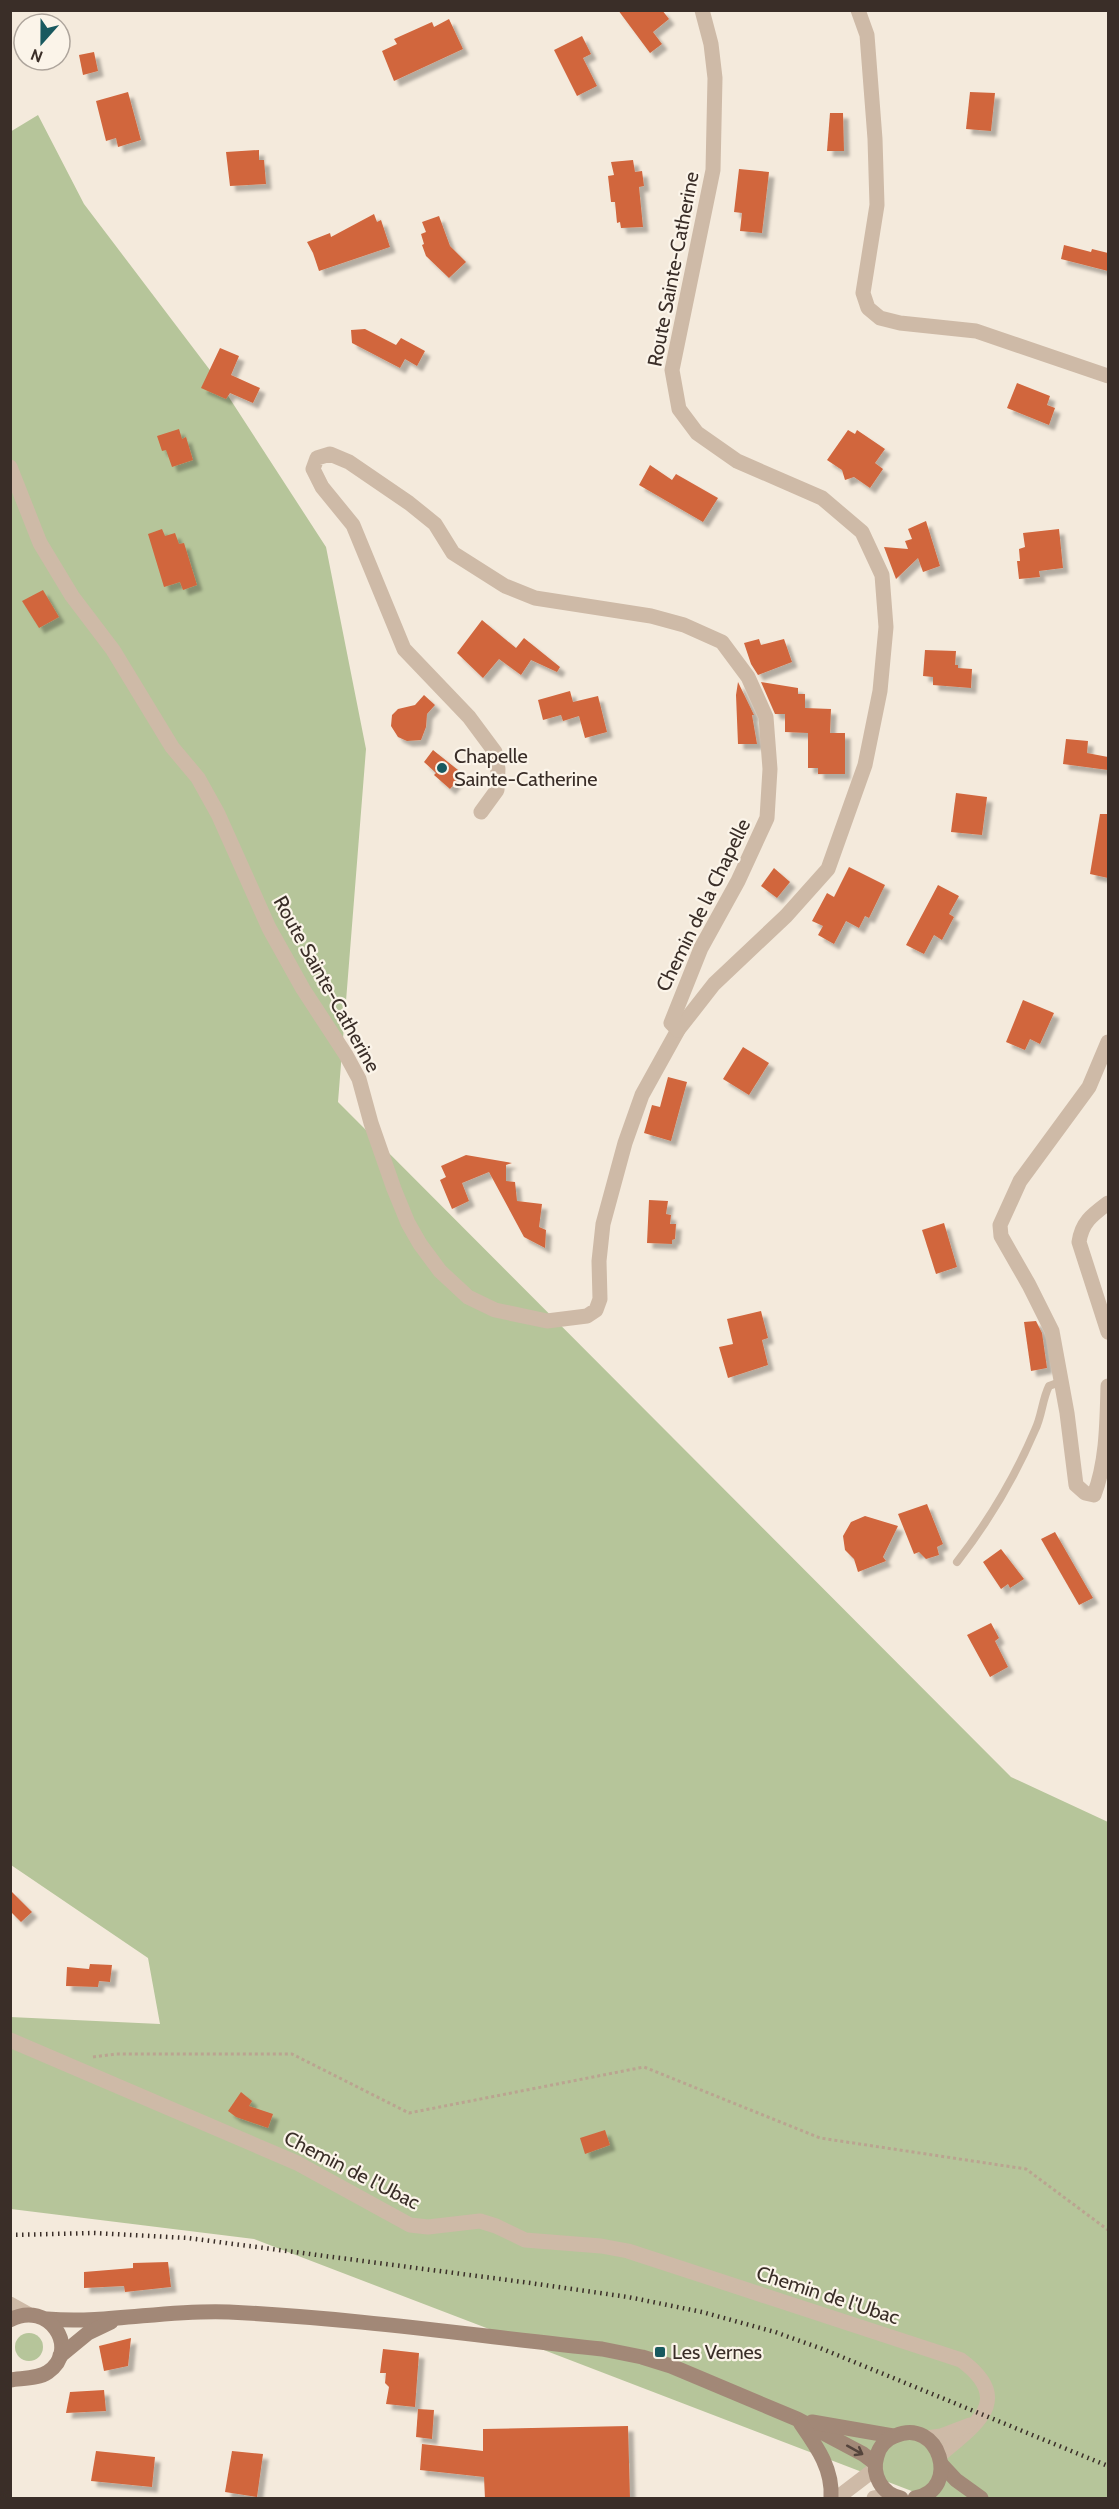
<svg xmlns="http://www.w3.org/2000/svg" width="1119" height="2509" font-family="Cabin,sans-serif">
<style>
.green{fill:#b6c59a}
.building{fill:#d1663d;filter:url(#shadow)}
.lines{fill:none;stroke-linecap:round;stroke-linejoin:round}
.path{stroke:#baa490;stroke-width:3;stroke-dasharray:3 3;stroke-linecap:butt}
.lane{stroke:#cebaa7;stroke-width:8}
.street{stroke:#cebaa7;stroke-width:15}
.secondary{stroke:#a28877;stroke-width:15}
.rail{stroke:#3a2e28;stroke-width:4.5;stroke-dasharray:1.5 4.5;stroke-linecap:butt}
.oneway{stroke:#54443c}
.poi-dot{fill:#19595f;stroke:#fbf4e9;stroke-width:2}
.labels{text-anchor:middle;stroke-width:4.5;stroke-linejoin:round;paint-order:stroke}
.street-label{font-size:20px;fill:#3a2e28;stroke:#fbf4e9}
.poi-label{font-size:20px;fill:#3a2e28;stroke:#fbf4e9;text-anchor:start}
</style>
<defs>
<filter id="shadow"><feDropShadow dx="5.5" dy="5.5" stdDeviation="1.5" flood-color="#0004"/></filter>
</defs>
<rect width="100%" height="100%" fill="#f4eadc"/>
<!-- green -->
<g class="green">
<path d="M 38,115 L 84,204 L 219,382 L 326,547 L 366,749 L 338,1102 L 1011,1777 L 1108,1822 L 1108,2498 L 930,2498 L 254,2239 L 11,2209 L 10,2017 L 160,2024 L 148,1958 L 11,1865 L 10,132 Z"/>
<circle cx="29" cy="2347" r="14"/>
</g>
<!-- building -->
<g class="building">
<path d="M 618,10 L 662,10 L 669,19 L 653,32 L 662,44 L 650,53 Z"/>
<path d="M 449,19 L 463,49 L 394,81 L 382,51 L 397,44 L 394,39 L 432,22 L 434,27 Z"/>
<path d="M 582,36 L 591,54 L 583,58 L 597,86 L 577,96 L 554,50 Z"/>
<path d="M 94,52 L 98,71 L 83,75 L 79,55 Z"/>
<path d="M 128,92 L 141,140 L 118,147 L 116,138 L 106,141 L 96,101 Z"/>
<path d="M 970,92 L 995,93 L 991,131 L 966,129 Z"/>
<path d="M 830,113 L 843,113 L 844,151 L 827,151 Z"/>
<path d="M 259,150 L 259,160 L 264,160 L 266,184 L 230,186 L 226,152 Z"/>
<path d="M 633,160 L 635,172 L 642,171 L 644,186 L 639,187 L 643,227 L 621,228 L 620,222 L 617,223 L 615,202 L 611,202 L 608,176 L 614,175 L 611,162 Z"/>
<path d="M 739,169 L 769,172 L 762,233 L 740,231 L 742,213 L 734,212 Z"/>
<path d="M 374,214 L 377,222 L 381,220 L 390,247 L 319,271 L 313,253 L 307,242 L 330,233 L 331,237 Z"/>
<path d="M 439,216 L 450,246 L 466,262 L 449,278 L 426,256 L 422,245 L 424,244 L 421,234 L 426,232 L 422,222 Z"/>
<path d="M 1064,245 L 1091,252 L 1092,249 L 1108,253 L 1108,271 L 1061,259 Z"/>
<path d="M 365,329 L 396,345 L 401,338 L 425,351 L 417,366 L 405,359 L 400,368 L 352,343 L 351,330 Z"/>
<path d="M 220,348 L 239,356 L 231,375 L 260,388 L 253,403 L 230,393 L 226,399 L 201,388 Z"/>
<path d="M 1017,383 L 1050,396 L 1047,405 L 1055,408 L 1049,425 L 1007,408 Z"/>
<path d="M 179,429 L 182,439 L 186,437 L 193,460 L 172,467 L 166,450 L 162,451 L 157,436 Z"/>
<path d="M 848,430 L 855,434 L 857,430 L 885,449 L 875,463 L 883,469 L 870,488 L 854,477 L 845,480 L 842,470 L 827,460 Z"/>
<path d="M 650,465 L 672,480 L 676,474 L 718,498 L 703,522 L 639,485 Z"/>
<path d="M 926,521 L 940,566 L 923,572 L 918,558 L 896,579 L 884,547 L 908,549 L 905,541 L 912,539 L 908,529 Z"/>
<path d="M 162,529 L 165,536 L 175,533 L 179,544 L 184,543 L 197,585 L 183,590 L 180,582 L 164,587 L 148,534 Z"/>
<path d="M 1059,529 L 1063,568 L 1039,571 L 1040,577 L 1019,579 L 1017,561 L 1020,561 L 1019,549 L 1025,547 L 1023,533 Z"/>
<path d="M 43,590 L 59,617 L 39,628 L 22,601 Z"/>
<path d="M 482,620 L 516,648 L 524,638 L 560,667 L 557,672 L 531,660 L 521,675 L 499,659 L 483,678 L 457,653 Z"/>
<path d="M 759,639 L 761,645 L 784,639 L 792,662 L 758,675 L 751,664 L 744,643 Z"/>
<path d="M 925,650 L 956,651 L 955,665 L 958,665 L 958,668 L 972,669 L 971,688 L 933,685 L 933,677 L 923,676 Z"/>
<path d="M 738,682 L 754,715 L 752,715 L 757,744 L 738,744 L 736,695 Z"/>
<path d="M 761,682 L 798,688 L 798,694 L 805,694 L 805,708 L 831,709 L 830,733 L 845,733 L 845,774 L 818,774 L 818,768 L 808,768 L 808,733 L 785,732 L 785,714 L 775,714 Z"/>
<path d="M 570,691 L 573,702 L 598,696 L 607,732 L 585,738 L 579,716 L 563,721 L 561,715 L 543,720 L 538,700 Z"/>
<path d="M 424,695 L 435,705 L 427,714 L 426,727 L 421,740 L 407,741 L 398,737 L 391,726 L 392,715 L 398,709 L 415,705 Z"/>
<path d="M 1066,739 L 1088,741 L 1087,753 L 1108,757 L 1108,770 L 1063,764 Z"/>
<path d="M 433,750 L 463,774 L 450,789 L 434,775 L 436,773 L 424,762 Z"/>
<path d="M 956,793 L 987,797 L 982,835 L 951,832 Z"/>
<path d="M 1100,814 L 1108,814 L 1108,878 L 1090,874 Z"/>
<path d="M 849,867 L 885,885 L 869,918 L 865,916 L 859,928 L 846,921 L 834,944 L 818,935 L 823,926 L 812,921 L 827,893 L 834,897 Z"/>
<path d="M 774,868 L 790,882 L 777,898 L 761,886 Z"/>
<path d="M 938,885 L 959,896 L 949,914 L 954,917 L 942,940 L 934,935 L 924,954 L 906,945 Z"/>
<path d="M 1023,1000 L 1054,1013 L 1040,1044 L 1030,1039 L 1025,1050 L 1006,1042 Z"/>
<path d="M 743,1047 L 769,1063 L 749,1095 L 723,1079 Z"/>
<path d="M 668,1077 L 687,1082 L 671,1141 L 644,1133 L 652,1105 L 660,1107 Z"/>
<path d="M 466,1155 L 512,1163 L 506,1165 L 506,1181 L 515,1182 L 517,1201 L 542,1204 L 539,1227 L 546,1230 L 545,1248 L 524,1237 L 489,1172 L 462,1183 L 469,1201 L 452,1209 L 440,1180 L 446,1177 L 441,1166 Z"/>
<path d="M 649,1200 L 668,1201 L 666,1214 L 671,1215 L 670,1224 L 676,1224 L 675,1239 L 672,1240 L 672,1244 L 647,1243 Z"/>
<path d="M 944,1223 L 957,1267 L 936,1274 L 922,1230 Z"/>
<path d="M 761,1311 L 768,1338 L 762,1340 L 768,1365 L 728,1378 L 719,1347 L 733,1344 L 727,1319 Z"/>
<path d="M 1036,1321 L 1042,1333 L 1047,1368 L 1031,1371 L 1024,1322 Z"/>
<path d="M 927,1504 L 943,1544 L 937,1547 L 939,1555 L 926,1559 L 919,1552 L 914,1554 L 898,1514 Z"/>
<path d="M 865,1516 L 898,1526 L 883,1557 L 886,1561 L 858,1572 L 854,1559 L 845,1550 L 843,1536 L 851,1522 Z"/>
<path d="M 1055,1532 L 1093,1598 L 1079,1605 L 1041,1539 Z"/>
<path d="M 1001,1549 L 1024,1579 L 1010,1588 L 1008,1584 L 1001,1589 L 983,1562 Z"/>
<path d="M 991,1623 L 999,1638 L 995,1641 L 1008,1667 L 990,1677 L 967,1635 Z"/>
<path d="M 10,1890 L 32,1912 L 21,1922 L 10,1911 Z"/>
<path d="M 90,1964 L 112,1965 L 110,1982 L 99,1981 L 98,1987 L 66,1986 L 67,1967 L 89,1969 Z"/>
<path d="M 241,2092 L 252,2101 L 249,2106 L 273,2114 L 268,2128 L 236,2117 L 228,2111 Z"/>
<path d="M 605,2130 L 610,2145 L 585,2154 L 580,2138 Z"/>
<path d="M 168,2262 L 171,2287 L 125,2292 L 124,2286 L 84,2288 L 84,2272 L 133,2268 L 133,2263 Z"/>
<path d="M 131,2338 L 128,2366 L 104,2371 L 99,2346 Z"/>
<path d="M 383,2349 L 419,2353 L 415,2407 L 386,2404 L 389,2387 L 385,2383 L 386,2373 L 380,2373 Z"/>
<path d="M 104,2390 L 106,2411 L 66,2413 L 70,2392 Z"/>
<path d="M 418,2409 L 434,2410 L 432,2439 L 416,2437 Z"/>
<path d="M 628,2426 L 630,2499 L 485,2499 L 484,2477 L 420,2470 L 422,2444 L 483,2451 L 483,2429 Z"/>
<path d="M 96,2451 L 155,2457 L 152,2487 L 91,2481 Z"/>
<path d="M 232,2451 L 263,2454 L 257,2497 L 225,2492 Z"/>
</g>
<g class="lines">
<!-- path -->
<path class="path" d="M 93,2057 L 116,2054 L 292,2054 L 409,2113 L 644,2067 L 820,2138 L 1026,2169 L 1108,2230"/>
<!-- lane -->
<path class="lane" d="M 957,1562 C 988,1522 1015,1477 1035,1430 C 1042,1416 1042,1400 1049,1386 L 1060,1382"/>
<!-- street -->
<g class="street">
<path d="M 858,10 L 867,35 L 875,139 L 877,205 L 863,293 L 868,308 L 880,318 L 900,323 L 976,331 L 1108,376"/>
<path d="M 10,467 L 40,543 L 72,596 L 113,650 L 172,747 L 198,778 L 218,814 L 269,928 L 303,989 L 346,1055 L 359,1079 L 371,1123 L 394,1189 L 408,1223 L 420,1244 L 440,1271 L 468,1297 L 495,1310 L 547,1321 L 587,1316 L 596,1310 L 600,1299 L 599,1261 L 603,1224 L 625,1143 L 642,1095 L 678,1030 L 714,984 L 786,916 L 828,869 L 865,765 L 880,691 L 886,627 L 882,575 L 862,532 L 822,498 L 737,461 L 697,433 L 679,409 L 672,370 L 713,170 L 715,78 L 711,44 L 702,10"/>
<path d="M 481,812 L 497,790 L 498,769 L 495,752 L 469,717 L 404,649 L 353,525 L 322,487 L 313,469 L 317,458 L 330,454 L 349,462 L 409,503 L 435,524 L 453,553 L 505,586 L 535,598 L 651,616 L 684,625 L 722,642 L 748,677 L 766,717 L 770,769 L 767,818 L 738,881 L 701,948 L 671,1023 L 678,1030"/>
<path d="M 1108,1042 L 1089,1087 L 1020,1181 L 1000,1225 L 1001,1236 L 1029,1285 L 1052,1331 L 1067,1413 L 1076,1485 L 1085,1493 L 1094,1495 C 1107,1462 1107,1421 1108,1386"/>
<path d="M 1108,1203 C 1092,1215 1082,1222 1079,1242 L 1108,1332"/>
<path d="M 10,2040 L 297,2163 L 410,2225 L 428,2227 L 480,2221 L 496,2226 L 525,2240 L 601,2246 L 628,2251 L 961,2360 C 1015,2400 976,2424 940,2455"/>
<path d="M 10,2304 L 28,2314"/>
<path d="M 926,2438 L 941,2436 L 970,2425"/>
<path d="M 837,2498 L 875,2469"/>
<path d="M 874,2498 L 891,2495"/>
</g>
<!-- secondary -->
<g class="secondary">
<path d="M 47,2319 C 108,2324 168,2309 229,2312 C 354,2318 478,2336 602,2349 L 642,2357 L 671,2366 L 797,2419 L 863,2454 L 875,2463"/>
<path d="M 10,2320 C 49,2299 81,2349 48,2372 C 38,2379 22,2378 10,2380"/>
<path d="M 60,2356 L 88,2333 L 111,2322"/>
<path d="M 812,2422 L 893,2436"/>
<path d="M 801,2424 C 817,2447 833,2469 831,2498"/>
<path d="M 942,2465 L 956,2480 L 981,2498"/>
<path d="M 901,2498 C 882,2494 871,2475 877,2456 C 879,2447 886,2439 895,2436 C 939,2416 962,2490 915,2498"/>
</g>
<!-- rail -->
<path class="rail" d="M 10,2235 L 94,2233 L 188,2238 L 523,2282 L 628,2297 L 702,2312 L 775,2332 L 820,2348 L 1108,2466"/>
</g>
<!-- one-way arrows -->
<defs><path id="oneway-shaft" d="M-6 0H5M1.5-3L5.5 0L1.5 3" fill="none" stroke-width="1.6" stroke-linecap="round" stroke-linejoin="round" transform="scale(1.5)"/></defs>
<use class="oneway" href="#oneway-shaft" transform="translate(855 2450) rotate(29)"/>
<!-- markers -->
<g class="poi-dot">
<circle cx="442" cy="768" r="6"/>
<rect x="654" y="2346" width="12" height="12" rx="3"/>
</g>
<g class="labels">
<!-- street labels -->
<g class="street-label">
<text transform="translate(673 269) rotate(-79)" y="7">Route Sainte-Catherine</text>
<text transform="translate(703 905) rotate(-64)" y="7">Chemin de la Chapelle</text>
<text transform="translate(327 984) rotate(61)" y="7">Route Sainte-Catherine</text>
<text transform="translate(352 2170) rotate(27)" y="7">Chemin de l'Ubac</text>
<text transform="translate(828 2295) rotate(18)" y="7">Chemin de l'Ubac</text>
</g>
<!-- poi labels -->
<g class="poi-label">
<text x="454" y="763">Chapelle<tspan x="454" dy="23">Sainte-Catherine</tspan></text>
<text x="672" y="2359">Les Vernes</text>
</g>
</g>
<!-- border -->
<rect width="1119" height="2509" fill="none" stroke="#3a2e28" stroke-width="24"/>
<!-- north arrow -->
<g transform="translate(42 42) rotate(201)"><circle r="28" fill="#fbf4e9" stroke="#aea59c" stroke-width="1.5"/>
<path d="M0-4.5L10 22L0 15L-10 22Z" fill="#19595f"/>
<text y="-9" font-size="16" font-weight="bold" text-anchor="middle" fill="#3a2e28">N</text>
</g>
</svg>
